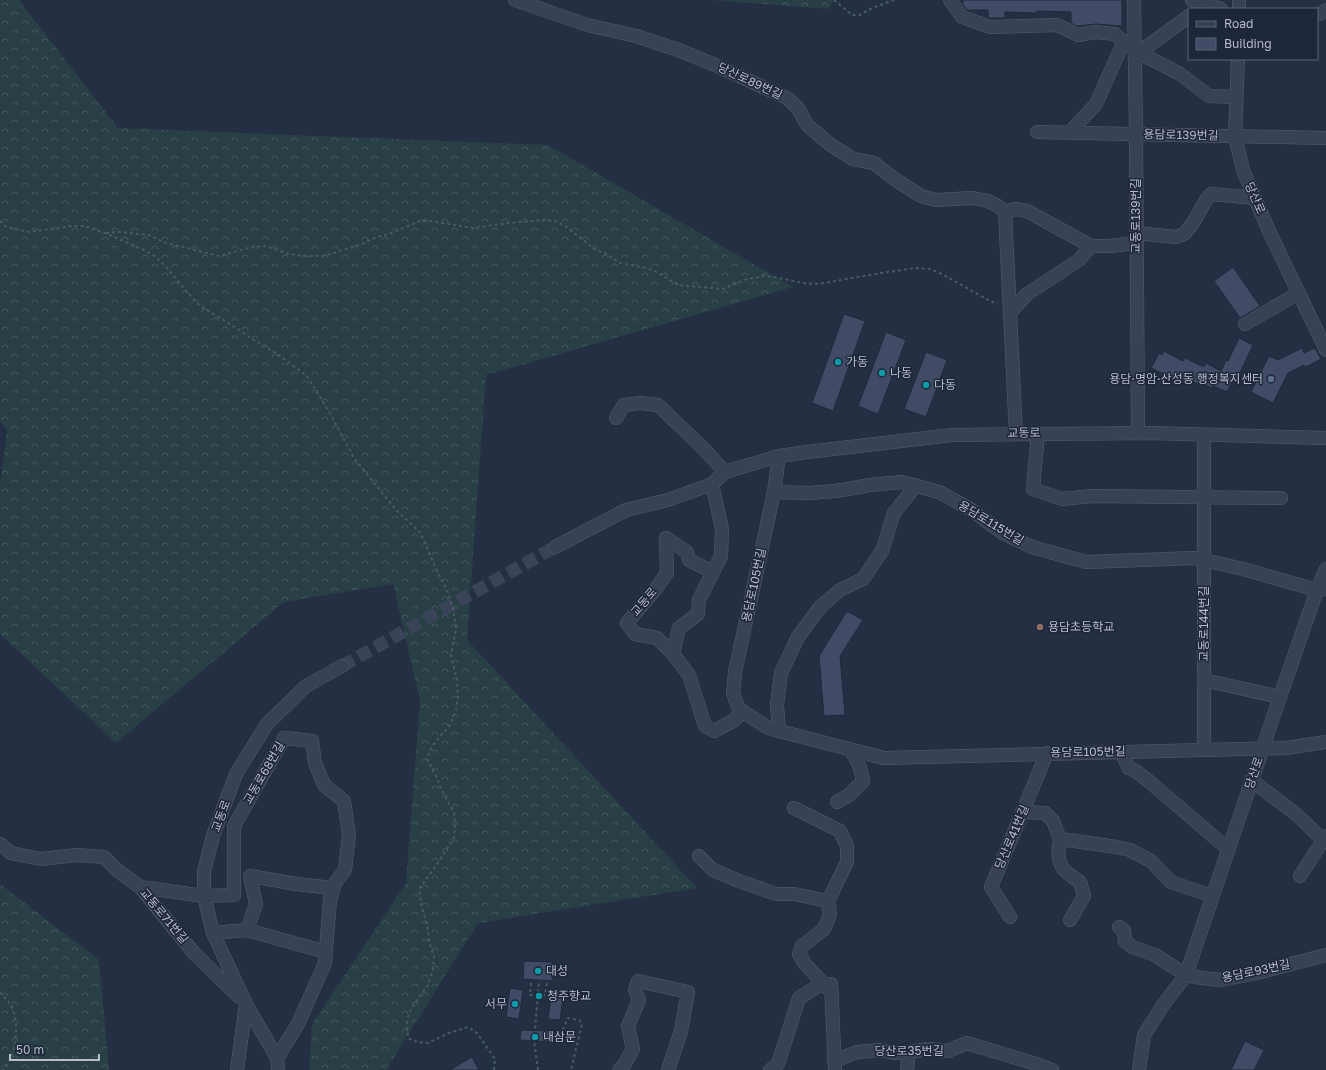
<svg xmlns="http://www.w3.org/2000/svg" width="1326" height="1070" font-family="'Golos Text','Noto Sans KR',sans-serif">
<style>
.forest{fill:url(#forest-crowns)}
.building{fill:#414b65;stroke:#20283b}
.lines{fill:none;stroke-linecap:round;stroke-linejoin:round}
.minor-tunnel{stroke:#3a4459;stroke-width:13;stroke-dasharray:13 6;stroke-linecap:butt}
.minor-casing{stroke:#555c6e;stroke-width:14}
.path{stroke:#455c61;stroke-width:2;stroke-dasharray:3 3;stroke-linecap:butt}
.minor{stroke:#394254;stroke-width:13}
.culture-dot{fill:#0f9aa8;stroke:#1e2639;stroke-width:1.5}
.service-dot{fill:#5c6f8a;stroke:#1e2639;stroke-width:1.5}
.education-dot{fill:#8d6e63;stroke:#1e2639;stroke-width:1.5}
.labels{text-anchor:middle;stroke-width:3;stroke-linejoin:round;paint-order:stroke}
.street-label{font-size:12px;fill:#b7bdcd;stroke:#1e2639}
.poi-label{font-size:12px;fill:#b7bdcd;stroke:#1e2639;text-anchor:start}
</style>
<defs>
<pattern id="forest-crowns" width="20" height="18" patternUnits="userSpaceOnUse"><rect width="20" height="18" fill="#273f45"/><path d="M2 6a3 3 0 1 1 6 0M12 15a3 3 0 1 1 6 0" fill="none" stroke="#44595f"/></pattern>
</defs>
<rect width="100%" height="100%" fill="#242f44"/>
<!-- forest -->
<g class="forest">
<path d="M 0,0 L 19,0 L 118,128 L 548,145 L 793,287 L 486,375 L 467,640 L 697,888 L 478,923 L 386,1070 L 309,1070 L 312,1024 L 406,883 L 420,701 L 393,584 L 284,602 L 116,743 L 0,634 L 0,486 L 7,430 L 0,422 Z"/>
<path d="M 710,0 L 834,0 L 829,9 Z"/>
<path d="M 0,884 L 99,960 L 109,1070 L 0,1070 Z"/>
</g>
<!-- building -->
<g class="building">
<path d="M 963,0 L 1122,0 L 1122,26 L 1096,24 L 1077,26 L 1071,23 L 1071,12 L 1037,11 L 1037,13 L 1005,12 L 1005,18 L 988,18 L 988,10 L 967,10 L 963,5 Z"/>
<path d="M 1233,267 L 1260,306 L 1240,318 L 1214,281 Z"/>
<path d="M 844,314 L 865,321 L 833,411 L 812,403 Z"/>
<path d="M 886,332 L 906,340 L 878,414 L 858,406 Z"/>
<path d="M 1239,338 L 1253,345 L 1237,379 L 1234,378 L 1227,392 L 1213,386 L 1212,388 L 1201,383 L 1200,385 L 1189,380 L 1187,385 L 1151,368 L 1159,353 L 1162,355 L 1164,351 L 1183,361 L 1185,358 L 1204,367 L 1206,363 L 1221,371 L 1226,360 L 1228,361 Z"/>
<path d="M 1302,348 L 1304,353 L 1315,348 L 1321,359 L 1306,367 L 1304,365 L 1288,373 L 1273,403 L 1251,392 L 1269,356 L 1278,360 Z"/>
<path d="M 926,352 L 947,360 L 926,417 L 904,409 Z"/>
<path d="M 847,611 L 863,620 L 840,656 L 845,715 L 824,716 L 819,656 Z"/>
<path d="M 524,961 L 553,962 L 552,981 L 523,979 Z"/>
<path d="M 510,988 L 523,990 L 519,1019 L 506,1017 Z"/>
<path d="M 552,989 L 564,991 L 560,1020 L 548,1019 Z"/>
<path d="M 521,1030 L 551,1031 L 550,1042 L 520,1040 Z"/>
<path d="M 1245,1041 L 1264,1050 L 1254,1070 L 1231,1070 Z"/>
<path d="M 472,1057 L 479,1070 L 450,1070 Z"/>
</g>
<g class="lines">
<!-- minor-tunnel -->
<path class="minor-tunnel" d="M 342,666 L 555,547"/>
<!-- minor casing -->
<g class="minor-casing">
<g id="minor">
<path d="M 515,0 L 587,25 L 636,36 L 676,49 L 715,65 L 787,98 L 798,108 L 807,125 L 831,145 L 853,159 L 874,163 L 893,178 L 921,196 L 936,200 L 973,198 L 988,201 L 998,206 L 1005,212 L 1015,209 L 1027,211 L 1091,246 L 1110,246 L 1136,243"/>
<path d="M 950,0 L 962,17 L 990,27 L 1057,25 L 1078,35 L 1095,32 L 1115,34 L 1134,50 L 1180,74 L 1209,96 L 1236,97"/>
<path d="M 1134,0 L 1136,134 L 1138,433"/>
<path d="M 1192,0 L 1221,9"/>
<path d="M 1239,0 L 1239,9"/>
<path d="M 1317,15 L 1326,10"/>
<path d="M 1134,50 L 1148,46 L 1189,16"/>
<path d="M 1238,59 L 1235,136 L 1243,170 L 1269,231 L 1326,350"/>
<path d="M 1037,132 L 1326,138"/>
<path d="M 1070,132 L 1096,104 L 1124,41"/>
<path d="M 1005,212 L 1016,434"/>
<path d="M 1136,233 L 1176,237 L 1184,234 L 1193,223 L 1206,200 L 1211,194 L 1255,198"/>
<path d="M 1010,313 L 1027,294 L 1079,260 L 1091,246"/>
<path d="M 1245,324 L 1299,293"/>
<path d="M 616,418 L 624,405 L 640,403 L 658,405 L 704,449 L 725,472"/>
<path d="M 1038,433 L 1033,489 L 1062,499 L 1092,496 L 1281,498"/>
<path d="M 779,456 L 774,492 L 735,672 L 733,693 L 739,709 L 767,727 L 779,731 L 884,758 L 1286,748 L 1326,742"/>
<path d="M 712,484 L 722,529 L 721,556 L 713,572"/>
<path d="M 774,492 L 809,493 L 836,491 L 870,485 L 902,482 L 939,492 L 970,509 L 1003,533 L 1032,547 L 1086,562 L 1195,558 L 1243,569 L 1317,590 L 1326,589"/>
<path d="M 555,547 L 626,510 L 668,500 L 712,484 L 725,472 L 779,456 L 807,452 L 952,435 L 1151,433 L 1326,438"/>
<path d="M 673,654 L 679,628 L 698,614 L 699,600 L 713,572 L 689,560 L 687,552 L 666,538 L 667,573 L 655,590 L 627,623 L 635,634 L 657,638 L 673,654 L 689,675 L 705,726 L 714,731 L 733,721 L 743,712"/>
<path d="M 1204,680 L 1280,697"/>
<path d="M 779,731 L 777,705 L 781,673 L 798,637 L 820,607 L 840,590 L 863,579 L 882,551 L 894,513 L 916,485"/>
<path d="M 1204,750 L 1204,435"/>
<path d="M 1121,752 L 1129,768 L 1136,771 L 1151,783 L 1228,849"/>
<path d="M 1251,780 L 1296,814 L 1323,840 L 1326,840"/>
<path d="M 837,802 L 849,795 L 863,781 L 860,767 L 851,750"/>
<path d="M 794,808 L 840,831 L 847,846 L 847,862 L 828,901 L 830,915 L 824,929 L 802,946 L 799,954 L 805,964 L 823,983"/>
<path d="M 1022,812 L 1045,813 L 1053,821 L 1060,839 L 1117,847 L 1130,850 L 1151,861 L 1171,882 L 1212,896"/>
<path d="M 1060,839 C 1055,863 1061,870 1080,882 L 1084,896 L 1070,920"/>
<path d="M 0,844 L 11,853 L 41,859 L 77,855 L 104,857 L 117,870 L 140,887 L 194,953 L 239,997"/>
<path d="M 699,856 L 713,870 L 739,881 L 776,894 L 794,894 L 828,901"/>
<path d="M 1300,876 L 1326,836"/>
<path d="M 140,887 L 204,896 L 234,895 L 234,826 L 284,738 L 312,741 L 315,763 L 324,785 L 344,801 L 349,835 L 345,870 L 335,883 L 330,900 L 325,963 L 298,1024 L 277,1058"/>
<path d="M 1010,917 L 991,887 L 1047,753"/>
<path d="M 1119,927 L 1124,930 L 1125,941 L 1132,947 L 1155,955 L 1186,975 L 1202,978 L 1221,980 L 1257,973 L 1326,955"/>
<path d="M 213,933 L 247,930"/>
<path d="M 326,952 L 247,930 L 256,904 L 250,876 L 296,884 L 333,888"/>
<path d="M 831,984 L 835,1070"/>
<path d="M 834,1061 L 857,1052 L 880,1050 L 895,1053 L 909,1052 L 928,1049 L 948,1051 L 967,1043 L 1036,1064 L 1052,1070"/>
<path d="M 237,1070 L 246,1004"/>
<path d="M 278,1070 L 277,1058 L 246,1004 L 213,933 L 204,896 L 204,871 L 213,836 L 236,774 L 267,724 L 306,686 L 342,666"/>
<path d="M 619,1070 L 624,1065 L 633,1049 L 628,1026 L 639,1000 L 635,990 L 638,981 L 688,992 L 681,1031 L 668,1070"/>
<path d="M 770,1070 L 778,1064 L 799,998 L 823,983 L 832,993"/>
<path d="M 907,1070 L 909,1052"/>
<path d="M 1139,1070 L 1144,1035 L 1163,1005 L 1186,975 L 1280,697 L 1317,590 L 1326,569"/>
</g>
</g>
<!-- path -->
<g class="path">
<path d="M 834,0 L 852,15 L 860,15 L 872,8 L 894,0"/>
<path d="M 0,221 L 6,227 L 29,232 L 72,226 L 85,226 L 105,233 L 144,250 L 156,257 L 168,269 L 186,291 L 199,305 L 241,331 L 252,339 L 276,353 L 307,376 L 331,415 L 354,458 L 396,510 L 420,532 L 438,573 L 447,590 L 453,608 L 456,629 L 451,655 L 457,680 L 458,696 L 456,710 L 450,725 L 432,746 L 427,759 L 437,778 L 441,789 L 454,813 L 455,824 L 454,837 L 440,860 L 419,889 L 421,903 L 428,930 L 429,941 L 434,956 L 433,970 L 428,985 L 413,1006 L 409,1013 L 407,1023 L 408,1038 L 417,1042 L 428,1043 L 449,1033 L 468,1027 L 477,1033 L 495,1059 L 494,1070"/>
<path d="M 106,233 L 120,232 L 149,235 L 163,242 L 219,256 L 252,247 L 266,246 L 289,254 L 303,256 L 324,256 L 362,244 L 377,237 L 389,234 L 420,221 L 431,221 L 473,228 L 509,223 L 545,220 L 555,221 L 565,226 L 597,251 L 605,253 L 620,263 L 647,268 L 657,272 L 678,285 L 723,289 L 747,279 L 764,276 L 774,277 L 803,283 L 818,284 L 881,273 L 916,268 L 930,269 L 942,274 L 988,300 L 998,304"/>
<path d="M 531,983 L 530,995 L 545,995 L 547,983"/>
<path d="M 0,992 C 3,996 7,1000 10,1004 C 19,1018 17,1042 11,1057 C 9,1061 6,1066 3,1070"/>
<path d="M 550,1039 L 559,1038 L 568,1018 L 579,1020 L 582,1024 L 571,1070"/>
<path d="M 538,1070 L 534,1041 L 539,983"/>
</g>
<!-- minor -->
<use href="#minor" class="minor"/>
</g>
<!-- markers -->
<g class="culture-dot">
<circle cx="838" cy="362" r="4"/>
<circle cx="882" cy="373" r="4"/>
<circle cx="926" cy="385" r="4"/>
<circle cx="538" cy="971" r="4"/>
<circle cx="539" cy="996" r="4"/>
<circle cx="515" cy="1004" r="4"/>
<circle cx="535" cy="1037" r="4"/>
</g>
<circle class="service-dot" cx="1271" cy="379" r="4"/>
<circle class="education-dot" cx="1040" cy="627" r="4"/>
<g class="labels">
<!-- street labels -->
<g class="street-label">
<text transform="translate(750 81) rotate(25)" y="4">당산로89번길</text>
<text transform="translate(1181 135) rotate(1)" y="4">용담로139번길</text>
<text transform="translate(1255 198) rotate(67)" y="4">당산로</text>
<text transform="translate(1136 216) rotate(-90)" y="4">교동로139번길</text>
<text transform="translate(1024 433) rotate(-1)" y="4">교동로</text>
<text transform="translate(991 523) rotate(31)" y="4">용담로115번길</text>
<text transform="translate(754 585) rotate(-78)" y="4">용담로105번길</text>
<text transform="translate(644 602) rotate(-50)" y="4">교동로</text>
<text transform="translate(1204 624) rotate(-90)" y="4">교동로144번길</text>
<text transform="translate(1088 752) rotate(-1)" y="4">용담로105번길</text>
<text transform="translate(264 773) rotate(-60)" y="4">교동로68번길</text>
<text transform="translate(1254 773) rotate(-71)" y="4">당산로</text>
<text transform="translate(221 816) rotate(-70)" y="4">교동로</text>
<text transform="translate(1012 837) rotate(-67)" y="4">당산로41번길</text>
<text transform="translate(164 916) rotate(50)" y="4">교동로71번길</text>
<text transform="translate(1256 971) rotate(-12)" y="4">용담로93번길</text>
<text x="909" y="1055">당산로35번길</text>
</g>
<!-- poi labels -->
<g class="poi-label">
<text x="846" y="366">가동</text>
<text x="890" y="377">나동</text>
<text x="1263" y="383" text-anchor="end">용담·명암·산성동 행정복지센터</text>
<text x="934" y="389">다동</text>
<text x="1048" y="631">용담초등학교</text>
<text x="546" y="975">대성</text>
<text x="547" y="1000">청주향교</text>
<text x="507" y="1008" text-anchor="end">서무</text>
<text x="543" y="1041">내삼문</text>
</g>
</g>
<!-- legend -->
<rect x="1188" y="8" width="130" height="52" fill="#1e2639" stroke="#5b6274"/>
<rect x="1196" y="21" width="20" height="6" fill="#394254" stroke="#5b6274"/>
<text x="1224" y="28" font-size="12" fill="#b7bdcd">Road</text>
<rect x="1196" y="38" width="20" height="12" fill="#414b65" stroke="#5b6274"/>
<text x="1224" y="48" font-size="12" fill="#b7bdcd">Building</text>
<!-- scale -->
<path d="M10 1054v6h89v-6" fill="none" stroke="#b7bdcd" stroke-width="2"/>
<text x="16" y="1054" font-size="12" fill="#b7bdcd" stroke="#1e2639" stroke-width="3" paint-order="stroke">50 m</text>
</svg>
